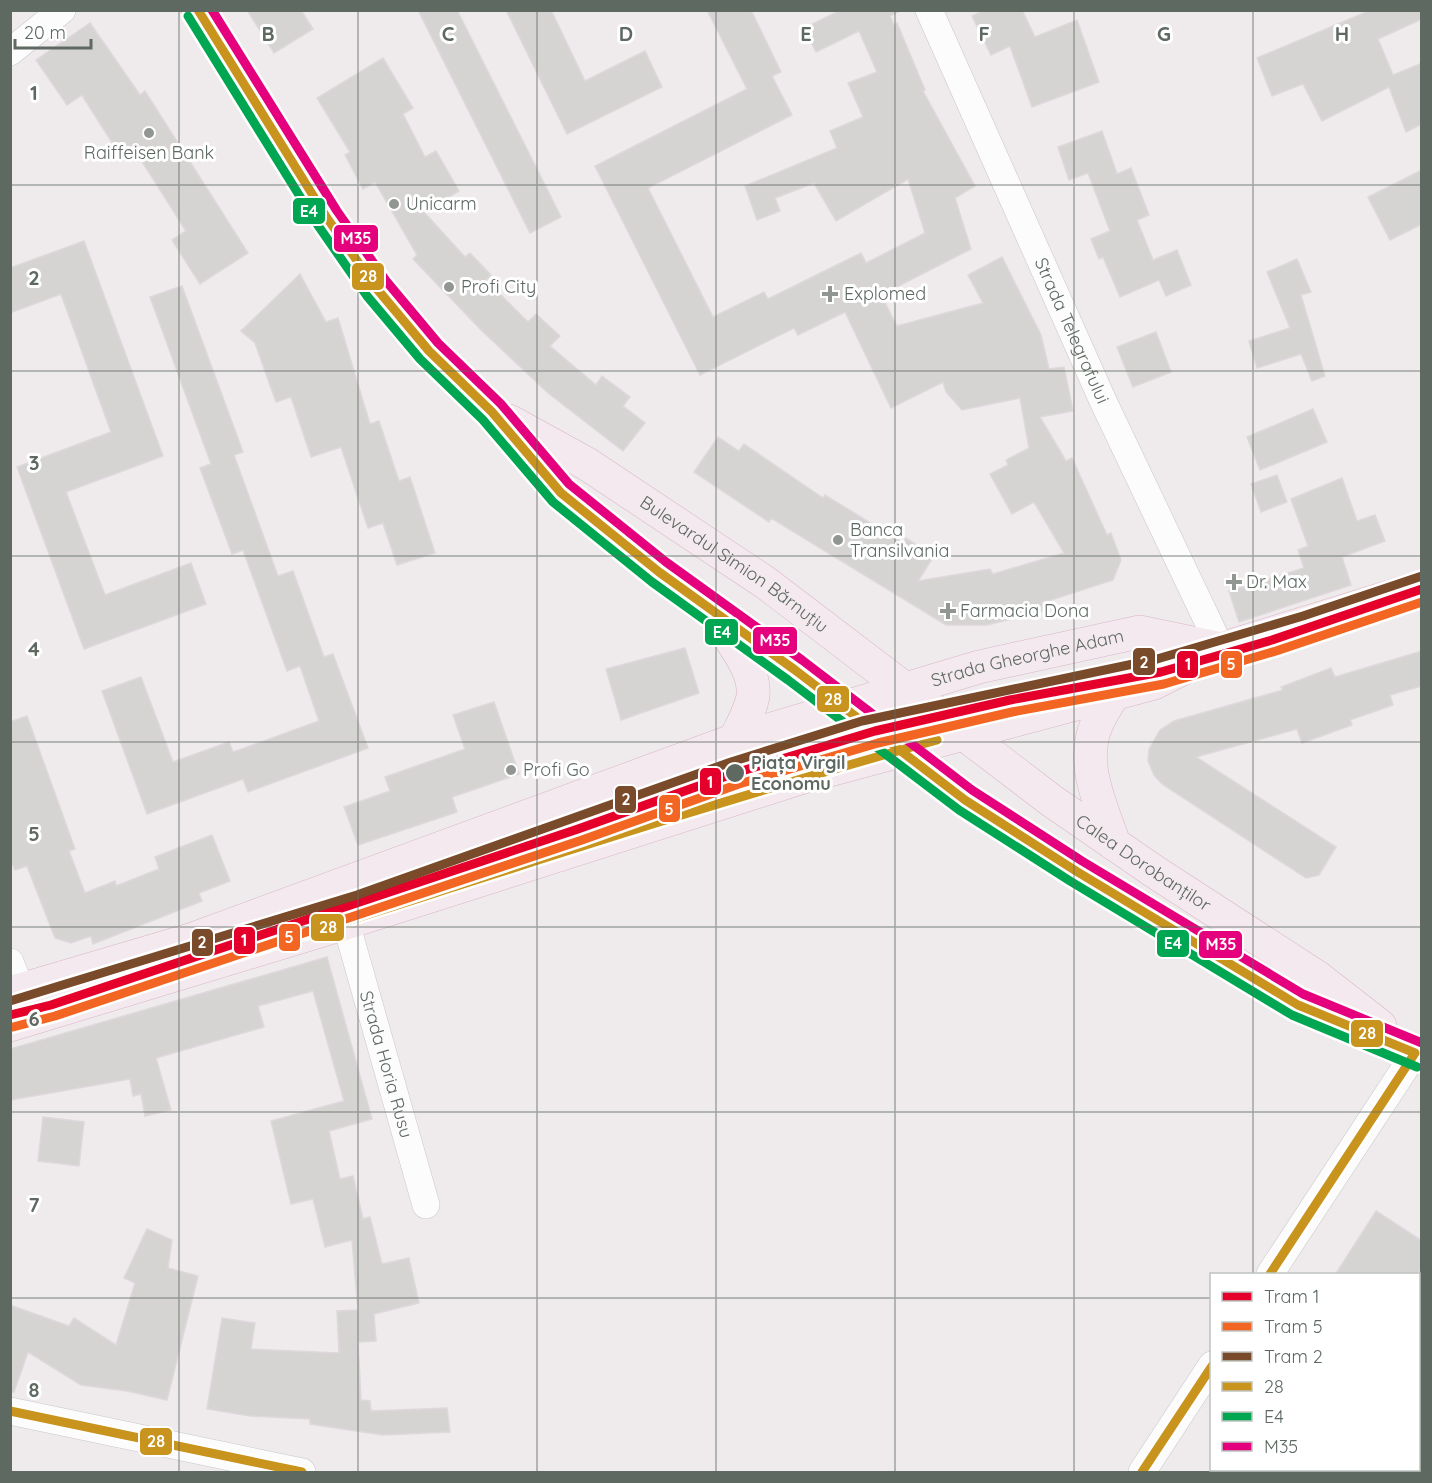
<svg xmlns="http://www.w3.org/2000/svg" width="1432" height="1483" font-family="Quicksand,sans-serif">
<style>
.building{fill:#d6d3d3;stroke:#ded8dc;stroke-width:1.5}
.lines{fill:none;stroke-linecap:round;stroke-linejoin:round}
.minor-casing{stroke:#c8c8c8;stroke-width:28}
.major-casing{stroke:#d8b6c7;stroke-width:34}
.minor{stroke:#fdfcfc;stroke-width:27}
.major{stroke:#f4e9ee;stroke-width:33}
.bus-1-casing{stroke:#fff;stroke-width:14}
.bus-2-casing{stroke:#fff;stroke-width:14}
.bus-3-casing{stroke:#fff;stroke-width:14}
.bus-1{stroke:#c9941d;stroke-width:9}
.bus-2{stroke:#00a651;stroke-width:9}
.bus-3{stroke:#e5007d;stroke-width:9}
.tram-1-casing{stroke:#fff;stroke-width:14}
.tram-2-casing{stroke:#fff;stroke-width:14}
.tram-3-casing{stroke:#fff;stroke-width:14}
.tram-1{stroke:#e4002b;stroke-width:9}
.tram-2{stroke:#f26522;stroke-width:9}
.tram-3{stroke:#7a4b2a;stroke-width:9}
.grid{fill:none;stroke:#5e6962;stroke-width:1.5;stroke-opacity:0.55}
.poi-dot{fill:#919692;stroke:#fff;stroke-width:2}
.stop-dot{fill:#5e6962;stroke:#fff;stroke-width:2}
.labels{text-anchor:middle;stroke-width:6;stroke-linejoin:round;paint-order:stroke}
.poi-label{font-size:18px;fill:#5e6962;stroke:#fff;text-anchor:start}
.street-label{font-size:18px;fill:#5e6962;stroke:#fff}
.stop-label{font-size:18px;font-weight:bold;fill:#5e6962;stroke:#fff;text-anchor:start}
.grid-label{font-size:20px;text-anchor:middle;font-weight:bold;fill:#5e6962;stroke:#fff;stroke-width:6;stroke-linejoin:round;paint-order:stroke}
.line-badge{stroke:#fff;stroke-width:2}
.badge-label{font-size:16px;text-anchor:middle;font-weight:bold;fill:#fff}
</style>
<rect width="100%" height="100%" fill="#efeaec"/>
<!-- building -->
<g class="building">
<path d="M 247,10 L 301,10 L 313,29 L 274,53 Z"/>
<path d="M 418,10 L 457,10 L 561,217 L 530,233 Z"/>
<path d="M 506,10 L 551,10 L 585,81 L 645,51 L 662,87 L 567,134 Z"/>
<path d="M 707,10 L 751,10 L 781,72 L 772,76 L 792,115 L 648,188 L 713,317 L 764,292 L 768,299 L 861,253 L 866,263 L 925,233 L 908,179 L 836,221 L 814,183 L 775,198 L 780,211 L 757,220 L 745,186 L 837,148 L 830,131 L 863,117 L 848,83 L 877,72 L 859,31 L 816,52 L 804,28 L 841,10 L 901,10 L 890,16 L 894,25 L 897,23 L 925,90 L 923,91 L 975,186 L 955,198 L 971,249 L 881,295 L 897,326 L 983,303 L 968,275 L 1002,257 L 1041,335 L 1049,369 L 1064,367 L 1073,411 L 1040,417 L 1066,461 L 1072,458 L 1107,535 L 1111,533 L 1121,560 L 1113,580 L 1042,603 L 1044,611 L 987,625 L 946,625 L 771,518 L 769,522 L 694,472 L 718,437 L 739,451 L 744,444 L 823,498 L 825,495 L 903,543 L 906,538 L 934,556 L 918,581 L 990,569 L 993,574 L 1064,553 L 1034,502 L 1012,514 L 990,474 L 1008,465 L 1006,460 L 1029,448 L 1020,398 L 962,410 L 946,392 L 943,382 L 891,408 L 845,312 L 798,335 L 794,328 L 700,375 L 595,166 L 747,89 Z"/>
<path d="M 985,10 L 1022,10 L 1035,37 L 1077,20 L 1099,82 L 1032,107 L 1010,46 L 991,55 L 972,16 Z"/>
<path d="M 1371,10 L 1422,10 L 1422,19 L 1378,39 L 1393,75 L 1422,63 L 1422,124 L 1406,132 L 1389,87 L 1322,121 L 1303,84 L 1272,96 L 1257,58 Z"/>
<path d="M 90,23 L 140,95 L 145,91 L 248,253 L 200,284 L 172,240 L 186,231 L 136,152 L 123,160 L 82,95 L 67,105 L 36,60 Z"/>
<path d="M 383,58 L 413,108 L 403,114 L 425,157 L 436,151 L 459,191 L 424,212 L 465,257 L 470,253 L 491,275 L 486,280 L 528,322 L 536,314 L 560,336 L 550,346 L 596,385 L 602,376 L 630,397 L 623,406 L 645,423 L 623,451 L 548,393 L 481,330 L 413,259 L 417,255 L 375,182 L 363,189 L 345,155 L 350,152 L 317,98 Z"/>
<path d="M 1102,131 L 1117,174 L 1131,168 L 1149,215 L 1137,220 L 1153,260 L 1177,250 L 1191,285 L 1166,296 L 1159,280 L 1120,297 L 1103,257 L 1099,259 L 1091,239 L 1110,231 L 1088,173 L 1069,180 L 1058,147 Z"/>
<path d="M 1422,170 L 1422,224 L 1390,240 L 1368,197 Z"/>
<path d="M 84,241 L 163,456 L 66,492 L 105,595 L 191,563 L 206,604 L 84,649 L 17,467 L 111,432 L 61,294 L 10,313 L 10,268 Z"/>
<path d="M 1297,259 L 1311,292 L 1301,295 L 1325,376 L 1312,381 L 1301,354 L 1257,368 L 1249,341 L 1290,328 L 1267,272 Z"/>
<path d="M 300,274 L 326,322 L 338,318 L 370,424 L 379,421 L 399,481 L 410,477 L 435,553 L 397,565 L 383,523 L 368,528 L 341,447 L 311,457 L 291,397 L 276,402 L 255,343 L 241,331 Z"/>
<path d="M 182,286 L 243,452 L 234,455 L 278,576 L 293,571 L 324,657 L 333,654 L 368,748 L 248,792 L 243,779 L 147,814 L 102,691 L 141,677 L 173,762 L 229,742 L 233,752 L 319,721 L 300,666 L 287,671 L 243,550 L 232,554 L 200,468 L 211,464 L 150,297 Z"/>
<path d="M 1156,332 L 1171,372 L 1133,387 L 1117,347 Z"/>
<path d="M 1313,409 L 1327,442 L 1260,470 L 1247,437 Z"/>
<path d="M 1277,475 L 1287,502 L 1261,512 L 1251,484 Z"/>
<path d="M 1342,478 L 1357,521 L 1375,515 L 1385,541 L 1342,557 L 1351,585 L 1239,622 L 1229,591 L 1304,568 L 1298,550 L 1308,546 L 1291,499 Z"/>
<path d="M 685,648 L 699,693 L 621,720 L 606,669 Z"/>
<path d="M 1422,651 L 1422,686 L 1390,695 L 1393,705 L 1350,720 L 1352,725 L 1302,743 L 1297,729 L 1196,757 L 1336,847 L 1319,875 L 1306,878 L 1162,784 L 1154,775 L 1148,761 L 1149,749 L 1160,730 L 1174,721 L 1283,690 L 1281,687 L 1331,668 L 1335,677 Z"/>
<path d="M 494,702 L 519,774 L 452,797 L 457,812 L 358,845 L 344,807 L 390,791 L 385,777 L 465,749 L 453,715 Z"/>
<path d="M 27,716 L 75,849 L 69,851 L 85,893 L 115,881 L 116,886 L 159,869 L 155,857 L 212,835 L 230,881 L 199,893 L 202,901 L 93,944 L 91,936 L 71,943 L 55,938 L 27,866 L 15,870 L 10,859 L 10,722 Z"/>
<path d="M 327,957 L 372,1119 L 329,1131 L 340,1179 L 353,1176 L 363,1219 L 370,1217 L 382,1264 L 409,1258 L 419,1303 L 374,1314 L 376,1341 L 358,1342 L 361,1400 L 370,1401 L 371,1411 L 447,1408 L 450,1432 L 383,1435 L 310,1424 L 310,1419 L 250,1416 L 207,1409 L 222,1318 L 255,1323 L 251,1349 L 339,1353 L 337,1311 L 358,1310 L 352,1240 L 325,1247 L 313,1199 L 291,1204 L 271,1121 L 344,1101 L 313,991 L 258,1006 L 264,1027 L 156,1058 L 171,1110 L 145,1116 L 141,1094 L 133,1096 L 130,1079 L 10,1100 L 10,1049 Z"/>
<path d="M 43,1117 L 84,1122 L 79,1166 L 38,1161 Z"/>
<path d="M 1376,1211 L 1422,1241 L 1422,1267 L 1417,1275 L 1335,1275 Z"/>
<path d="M 147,1229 L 172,1240 L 168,1268 L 198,1276 L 167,1400 L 127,1391 L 81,1385 L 28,1352 L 14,1392 L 10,1392 L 10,1305 L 69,1326 L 74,1318 L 116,1345 L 135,1283 L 124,1278 Z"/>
</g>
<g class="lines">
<!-- minor casing -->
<g class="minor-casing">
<g id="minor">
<path id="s1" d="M 929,10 L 1103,401 L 1221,649"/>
<path d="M 10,52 L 62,10"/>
<path id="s2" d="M 346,923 L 426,1205"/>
<path d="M 10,962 L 21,990"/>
<path d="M 1270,1274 L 1415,1053"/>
<path d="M 10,1411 L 302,1472"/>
<path d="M 1142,1472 L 1212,1365"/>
</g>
</g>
<!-- major casing -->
<g class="major-casing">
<g id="major">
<path d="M 198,10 L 327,218 L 377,289 L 429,351 L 492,412 L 561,493 L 659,572 L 795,670 L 965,800 L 1076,871 L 1298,1005 L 1422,1056"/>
<path id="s3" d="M 509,421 L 587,464 L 766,583 L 1052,801 L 1155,872 L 1317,977 L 1380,1026"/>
<path d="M 719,622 C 732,643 756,670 753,696 C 751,710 741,727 735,740"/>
<path d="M 1114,844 C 1102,807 1080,765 1096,726 C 1100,715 1108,704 1114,693"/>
<path id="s4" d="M 10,993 L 193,939 L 735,740 L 979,667 L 1139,632 L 1221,649"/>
<path d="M 10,1025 L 346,923 L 803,777 L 1154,683 L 1221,649 L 1422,587"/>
</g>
</g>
<!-- minor -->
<use href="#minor" class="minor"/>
<!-- major -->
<use href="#major" class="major"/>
<!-- bus-1 casing -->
<g class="bus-1-casing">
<g id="bus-1">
<path d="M 198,10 L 327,218 L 377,289 L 429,351 L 492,412 L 561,493 L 659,572 L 795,670 L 965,800 L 1076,871 L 1298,1005 L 1415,1053 L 1270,1274"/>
<path d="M 10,1025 C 321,934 626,826 937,740"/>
<path d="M 10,1411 L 302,1472"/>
<path d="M 1142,1472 L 1212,1366"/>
</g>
</g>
<!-- bus-2 casing -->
<g class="bus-2-casing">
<path id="bus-2" d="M 188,16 L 317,224 L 367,296 L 420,359 L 483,420 L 553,502 L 652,582 L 788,680 L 959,810 L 1070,881 L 1292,1015 L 1417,1067"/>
</g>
<!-- bus-3 casing -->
<g class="bus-3-casing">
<path id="bus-3" d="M 212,10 L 337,211 L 387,282 L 438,343 L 501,404 L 569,484 L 666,562 L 802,660 L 972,790 L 1082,861 L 1303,994 L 1422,1043"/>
</g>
<!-- bus-1 -->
<use href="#bus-1" class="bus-1"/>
<!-- bus-2 -->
<use href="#bus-2" class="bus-2"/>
<!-- bus-3 -->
<use href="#bus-3" class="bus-3"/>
<!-- tram-1 casing -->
<g class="tram-1-casing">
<path id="tram-1" d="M 10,1015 L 51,1005 L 578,829 L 735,773 L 875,731 L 1010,700 L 1161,672 L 1272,640 L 1422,589"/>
</g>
<!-- tram-2 casing -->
<g class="tram-2-casing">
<path id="tram-2" d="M 13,1027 L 55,1016 L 582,840 L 739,784 L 878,743 L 1012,712 L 1164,684 L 1276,651 L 1422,602"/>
</g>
<!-- tram-3 casing -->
<g class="tram-3-casing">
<path id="tram-3" d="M 10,1001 L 357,895 L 731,762 L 862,721 L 1157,659 L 1303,616 L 1422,576"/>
</g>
<!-- tram-1 -->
<use href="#tram-1" class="tram-1"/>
<!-- tram-2 -->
<use href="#tram-2" class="tram-2"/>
<!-- tram-3 -->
<use href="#tram-3" class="tram-3"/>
</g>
<!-- grid -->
<path class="grid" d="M 179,10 L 179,1472M 358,10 L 358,1472M 537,10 L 537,1472M 716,10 L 716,1472M 895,10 L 895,1472M 1074,10 L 1074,1472M 1253,10 L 1253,1274M 10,185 L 1422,185M 10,371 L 1422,371M 10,556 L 1422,556M 10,742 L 1422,742M 10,927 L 1422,927M 10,1112 L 1422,1112M 10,1298 L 1212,1298M 1418,1298 L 1422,1298M 1253,1470 L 1253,1472"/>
<!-- markers -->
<g class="poi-dot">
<circle cx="149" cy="133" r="6"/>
<circle cx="394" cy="204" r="6"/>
<circle cx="449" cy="287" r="6"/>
<path d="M827 285h6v6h6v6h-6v6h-6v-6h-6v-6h6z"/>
<circle cx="838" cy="540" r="6"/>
<path d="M1231 573h6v6h6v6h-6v6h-6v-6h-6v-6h6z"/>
<path d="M945 602h6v6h6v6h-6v6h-6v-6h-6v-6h6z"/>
<circle cx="511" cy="770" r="6"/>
</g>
<circle class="stop-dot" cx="735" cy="773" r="10"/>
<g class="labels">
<!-- poi labels -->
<g class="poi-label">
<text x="149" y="159" text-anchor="middle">Raiffeisen Bank</text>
<text x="406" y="210">Unicarm</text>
<text x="461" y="293">Profi City</text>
<text x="844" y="300">Explomed</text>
<text x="850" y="536">Banca<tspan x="850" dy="21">Transilvania</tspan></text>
<text x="1246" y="588">Dr. Max</text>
<text x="960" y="617">Farmacia Dona</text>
<text x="523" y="776">Profi Go</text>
</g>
<!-- street labels -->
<g class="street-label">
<text dy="6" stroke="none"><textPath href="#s1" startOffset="351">Strada Telegrafului</textPath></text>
<text dy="6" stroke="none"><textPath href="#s3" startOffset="267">Bulevardul Simion Bărnuțiu</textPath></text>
<text dy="6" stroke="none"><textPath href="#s4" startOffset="1072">Strada Gheorghe Adam</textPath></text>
<text dy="6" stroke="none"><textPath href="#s3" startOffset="774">Calea Dorobanților</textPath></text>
<text dy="6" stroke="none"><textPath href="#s2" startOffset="147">Strada Horia Rusu</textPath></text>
</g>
<!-- stop labels -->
<g class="stop-label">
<text x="751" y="769">Piața Virgil<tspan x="751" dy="21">Economu</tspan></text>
</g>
</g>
<g class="grid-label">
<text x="268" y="41">B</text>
<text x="448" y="41">C</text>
<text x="626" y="41">D</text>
<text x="806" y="41">E</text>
<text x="984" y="41">F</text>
<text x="1164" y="41">G</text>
<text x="1342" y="41">H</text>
<text x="34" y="100">1</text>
<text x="34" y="285">2</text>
<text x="34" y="470">3</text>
<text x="34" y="656">4</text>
<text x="34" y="841">5</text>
<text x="34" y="1026">6</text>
<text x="34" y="1212">7</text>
<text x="34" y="1397">8</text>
</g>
<g class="line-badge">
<rect x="292" y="197" width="34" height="28" rx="6" fill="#00a651"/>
<rect x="333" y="224" width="46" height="29" rx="6" fill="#e5007d"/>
<rect x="351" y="262" width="34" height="29" rx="6" fill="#c9941d"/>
<rect x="704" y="618" width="35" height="28" rx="6" fill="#00a651"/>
<rect x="752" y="626" width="46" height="29" rx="6" fill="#e5007d"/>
<rect x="1132" y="647" width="24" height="29" rx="6" fill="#7a4b2a"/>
<rect x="1220" y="650" width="23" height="29" rx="6" fill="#f26522"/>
<rect x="1176" y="650" width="23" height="29" rx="6" fill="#e4002b"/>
<rect x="816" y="685" width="34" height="28" rx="6" fill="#c9941d"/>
<rect x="699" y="767" width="23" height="29" rx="6" fill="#e4002b"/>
<rect x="614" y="785" width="23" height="29" rx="6" fill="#7a4b2a"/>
<rect x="658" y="794" width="23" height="29" rx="6" fill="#f26522"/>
<rect x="310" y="913" width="35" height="29" rx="6" fill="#c9941d"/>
<rect x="278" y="923" width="23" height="29" rx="6" fill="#f26522"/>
<rect x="233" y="926" width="23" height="29" rx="6" fill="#e4002b"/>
<rect x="191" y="928" width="23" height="29" rx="6" fill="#7a4b2a"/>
<rect x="1156" y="929" width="34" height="29" rx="6" fill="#00a651"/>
<rect x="1198" y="930" width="45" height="29" rx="6" fill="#e5007d"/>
<rect x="1350" y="1019" width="34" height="29" rx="6" fill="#c9941d"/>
<rect x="139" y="1427" width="34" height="29" rx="6" fill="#c9941d"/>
</g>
<g class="badge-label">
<text x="309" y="217">E4</text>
<text x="356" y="244">M35</text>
<text x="368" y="282">28</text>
<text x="722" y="638">E4</text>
<text x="775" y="646">M35</text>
<text x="1144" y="668">2</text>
<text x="1231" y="670">5</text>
<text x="1188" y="670">1</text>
<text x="833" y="705">28</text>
<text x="710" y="788">1</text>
<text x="626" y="805">2</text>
<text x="669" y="815">5</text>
<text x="328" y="933">28</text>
<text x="289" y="943">5</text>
<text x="244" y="946">1</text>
<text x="202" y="948">2</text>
<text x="1173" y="949">E4</text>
<text x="1221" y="950">M35</text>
<text x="1367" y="1039">28</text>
<text x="156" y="1447">28</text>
</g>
<!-- border -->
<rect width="1432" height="1483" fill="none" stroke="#5e6962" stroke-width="24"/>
<!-- legend -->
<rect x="1210" y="1273" width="210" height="198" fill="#ffffff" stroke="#bfc3c0" stroke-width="1.5"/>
<rect x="1222" y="1292" width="30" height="9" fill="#e4002b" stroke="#bfc3c0" stroke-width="1.5"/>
<text x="1264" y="1303" font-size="18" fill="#5e6962">Tram 1</text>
<rect x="1222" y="1322" width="30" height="9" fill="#f26522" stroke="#bfc3c0" stroke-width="1.5"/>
<text x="1264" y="1333" font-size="18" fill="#5e6962">Tram 5</text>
<rect x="1222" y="1352" width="30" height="9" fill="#7a4b2a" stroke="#bfc3c0" stroke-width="1.5"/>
<text x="1264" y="1363" font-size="18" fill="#5e6962">Tram 2</text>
<rect x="1222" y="1382" width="30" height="9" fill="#c9941d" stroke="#bfc3c0" stroke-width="1.5"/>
<text x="1264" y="1393" font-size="18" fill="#5e6962">28</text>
<rect x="1222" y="1412" width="30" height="9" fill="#00a651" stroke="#bfc3c0" stroke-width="1.5"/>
<text x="1264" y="1423" font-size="18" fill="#5e6962">E4</text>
<rect x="1222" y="1442" width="30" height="9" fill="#e5007d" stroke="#bfc3c0" stroke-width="1.5"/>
<text x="1264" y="1453" font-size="18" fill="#5e6962">M35</text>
<!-- scale -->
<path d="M15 39v9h76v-9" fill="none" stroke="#5e6962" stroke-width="3"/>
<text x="24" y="39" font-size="18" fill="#5e6962" stroke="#ffffff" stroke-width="4.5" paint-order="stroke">20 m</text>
</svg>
